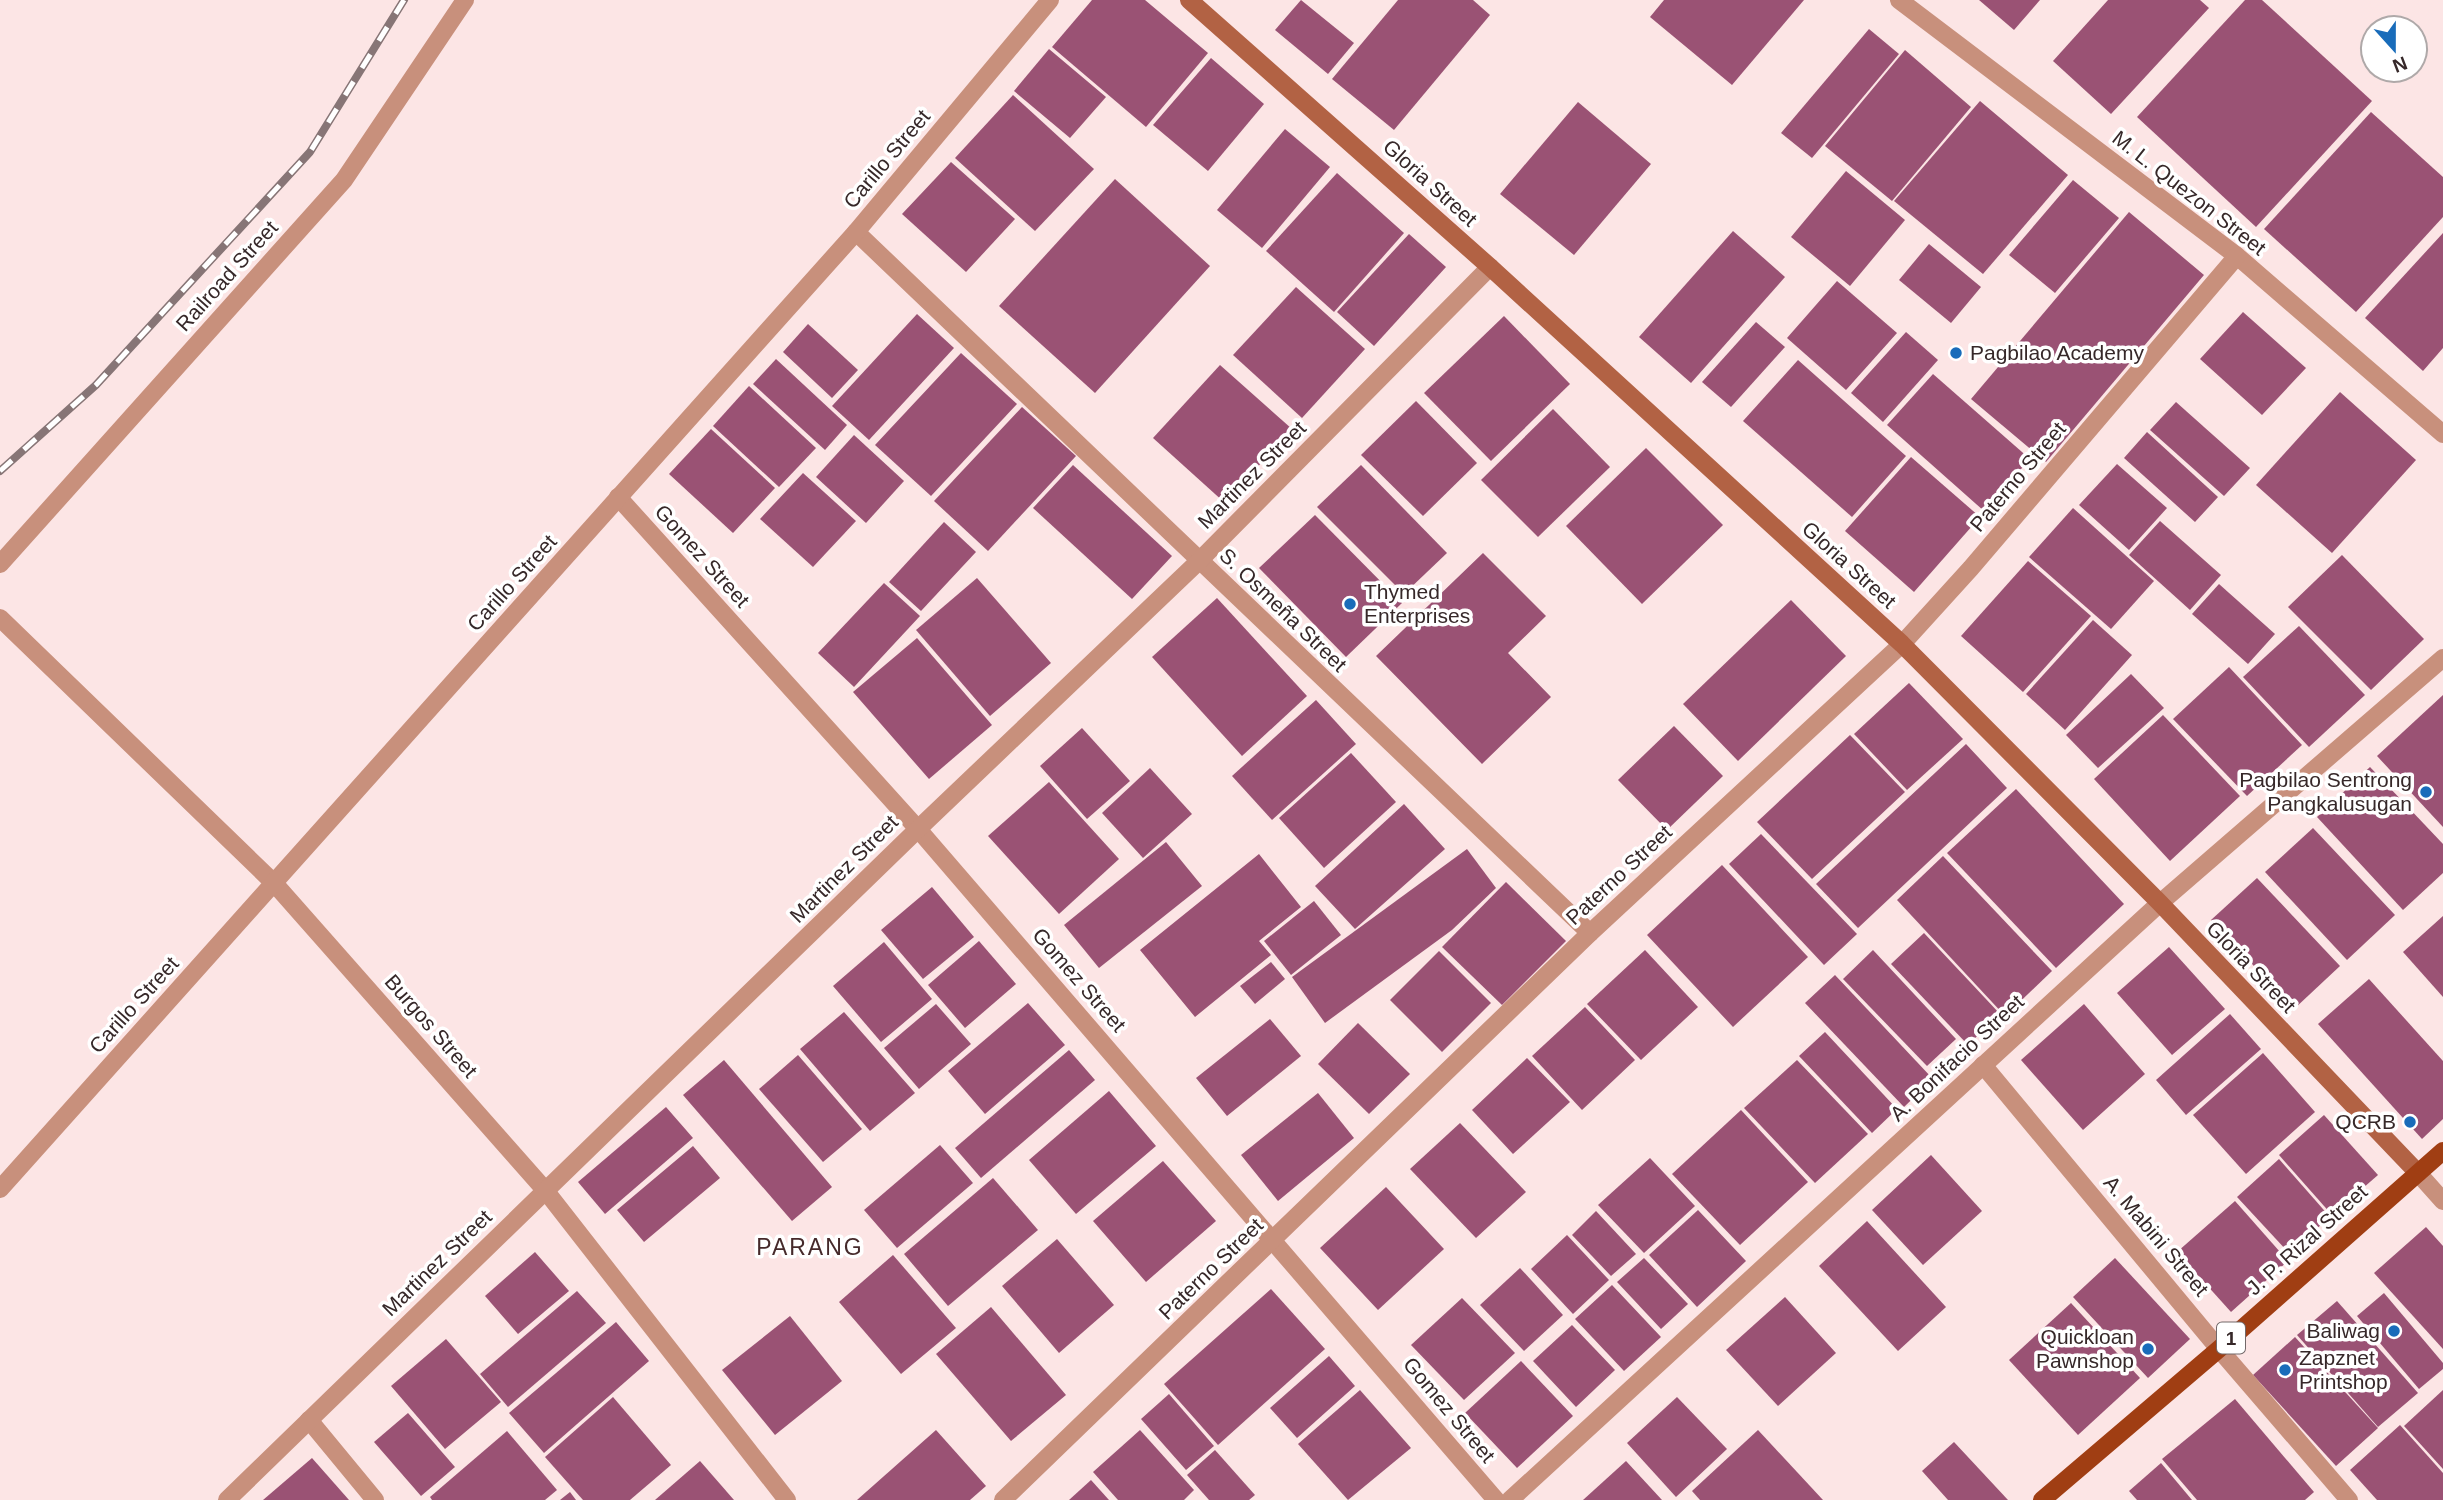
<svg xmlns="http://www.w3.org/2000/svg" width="2443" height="1500" font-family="Arial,sans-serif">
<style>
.building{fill:#9a5274}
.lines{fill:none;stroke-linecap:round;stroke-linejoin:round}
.street{stroke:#c8907c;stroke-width:18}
.secondary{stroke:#b26244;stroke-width:18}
.primary{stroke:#a03e13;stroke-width:18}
.rail-casing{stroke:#877576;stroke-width:8}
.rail{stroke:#fff;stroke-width:5;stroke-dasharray:16;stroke-linecap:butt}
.poi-dot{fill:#196cba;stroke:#fff;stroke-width:2.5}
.labels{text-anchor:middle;stroke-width:7;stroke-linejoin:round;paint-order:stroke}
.shield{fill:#fff;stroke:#726869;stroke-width:2}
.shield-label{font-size:19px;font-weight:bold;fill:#362829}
.street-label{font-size:21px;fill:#362829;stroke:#fff}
.poi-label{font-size:21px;fill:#362829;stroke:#fff;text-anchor:end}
.neighbourhood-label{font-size:23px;letter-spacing:2px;fill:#462a2b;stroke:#fff}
</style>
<rect width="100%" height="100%" fill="#fce5e5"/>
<!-- building -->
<g class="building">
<path d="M 1092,0 L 1145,0 L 1208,53 L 1146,127 L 1052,47 Z"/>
<path d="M 1301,0 L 1354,43 L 1328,74 L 1275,30 Z"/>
<path d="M 1398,0 L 1473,0 L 1490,15 L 1394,130 L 1332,79 Z"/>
<path d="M 1664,0 L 1804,0 L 1732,85 L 1650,17 Z"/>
<path d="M 1979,0 L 2040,0 L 2014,30 Z"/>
<path d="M 2108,0 L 2200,0 L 2209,8 L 2111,114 L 2053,61 Z"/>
<path d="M 2245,0 L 2262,0 L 2372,101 L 2256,227 L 2137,117 Z"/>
<path d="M 1869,29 L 1899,54 L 1812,158 L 1781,133 Z"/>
<path d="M 1049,49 L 1106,97 L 1070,138 L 1014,91 Z"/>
<path d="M 1905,50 L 1971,107 L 1892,201 L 1825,146 Z"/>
<path d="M 1211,58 L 1264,104 L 1208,171 L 1153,125 Z"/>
<path d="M 1013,95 L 1094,169 L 1035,231 L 955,158 Z"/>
<path d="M 1980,101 L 2068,175 L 1983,274 L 1894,201 Z"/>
<path d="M 1578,102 L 1651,164 L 1574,255 L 1500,194 Z"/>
<path d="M 2371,112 L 2443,177 L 2443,217 L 2356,312 L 2264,229 Z"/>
<path d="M 1285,129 L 1330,167 L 1262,248 L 1217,210 Z"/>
<path d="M 951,162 L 1015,219 L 966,272 L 902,214 Z"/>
<path d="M 1846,171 L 1905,220 L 1850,286 L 1791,237 Z"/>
<path d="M 1337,173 L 1404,233 L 1334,312 L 1266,251 Z"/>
<path d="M 1115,179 L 1210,266 L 1095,393 L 999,306 Z"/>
<path d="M 2073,180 L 2119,218 L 2055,293 L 2009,255 Z"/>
<path d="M 2129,212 L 2204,275 L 2046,462 L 1971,399 Z"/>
<path d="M 1733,231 L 1785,277 L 1691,383 L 1639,337 Z"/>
<path d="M 2443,233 L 2443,348 L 2423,371 L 2365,318 Z"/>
<path d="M 1409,234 L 1446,267 L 1374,346 L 1337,312 Z"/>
<path d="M 1929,244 L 1981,287 L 1951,323 L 1899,280 Z"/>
<path d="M 1837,281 L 1897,333 L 1846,390 L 1787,338 Z"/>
<path d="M 1296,287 L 1365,349 L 1302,418 L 1233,355 Z"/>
<path d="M 2243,312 L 2306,368 L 2262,415 L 2200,359 Z"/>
<path d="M 917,314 L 954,348 L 869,440 L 832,406 Z"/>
<path d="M 1504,316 L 1570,384 L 1491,461 L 1424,393 Z"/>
<path d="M 1756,322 L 1785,347 L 1731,407 L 1702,382 Z"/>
<path d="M 808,324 L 858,370 L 832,398 L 783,352 Z"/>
<path d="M 1906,332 L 1938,360 L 1883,422 L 1851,393 Z"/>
<path d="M 961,353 L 1017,404 L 931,496 L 875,445 Z"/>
<path d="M 776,359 L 847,425 L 825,450 L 753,384 Z"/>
<path d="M 1798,360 L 1906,456 L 1852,517 L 1743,421 Z"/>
<path d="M 1220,365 L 1292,429 L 1225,503 L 1153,438 Z"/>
<path d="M 1933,374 L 2030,459 L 1984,511 L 1887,425 Z"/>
<path d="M 749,386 L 816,448 L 779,487 L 713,426 Z"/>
<path d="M 2340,392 L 2416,460 L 2332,553 L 2256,485 Z"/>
<path d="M 1416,401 L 1477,463 L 1423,516 L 1361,455 Z"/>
<path d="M 2176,402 L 2250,468 L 2224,496 L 2150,430 Z"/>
<path d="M 1022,407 L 1076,456 L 988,551 L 934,501 Z"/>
<path d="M 1553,409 L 1610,467 L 1538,537 L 1481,480 Z"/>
<path d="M 711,429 L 775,488 L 733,533 L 669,474 Z"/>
<path d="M 2147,432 L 2218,497 L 2195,522 L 2124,458 Z"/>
<path d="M 854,435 L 904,481 L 866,523 L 816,477 Z"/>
<path d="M 1646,448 L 1723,525 L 1642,604 L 1566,526 Z"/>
<path d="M 1911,457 L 1980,517 L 1914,592 L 1845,531 Z"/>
<path d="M 2117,464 L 2167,508 L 2129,550 L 2079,505 Z"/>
<path d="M 1073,465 L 1172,556 L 1132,599 L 1033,508 Z"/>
<path d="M 1361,465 L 1447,553 L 1404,594 L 1317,507 Z"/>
<path d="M 803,473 L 856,521 L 813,567 L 760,519 Z"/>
<path d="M 2073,508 L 2154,581 L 2111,629 L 2029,557 Z"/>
<path d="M 1315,515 L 1402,603 L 1346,657 L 1259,568 Z"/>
<path d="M 2160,521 L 2221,575 L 2190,610 L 2129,555 Z"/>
<path d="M 944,522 L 976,552 L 921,611 L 889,582 Z"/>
<path d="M 1483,553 L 1546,616 L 1508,653 L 1551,697 L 1482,764 L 1376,656 Z"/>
<path d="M 2342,555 L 2424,639 L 2371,690 L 2288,607 Z"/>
<path d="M 2028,561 L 2091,616 L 2023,692 L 1961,636 Z"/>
<path d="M 977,578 L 1051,663 L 990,716 L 916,630 Z"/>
<path d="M 884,583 L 920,616 L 854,687 L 818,653 Z"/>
<path d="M 2219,584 L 2275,634 L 2248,664 L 2192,614 Z"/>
<path d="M 1217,598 L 1307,696 L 1242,756 L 1152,657 Z"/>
<path d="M 1791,600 L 1846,656 L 1738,761 L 1683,704 Z"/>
<path d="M 2093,620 L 2132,655 L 2065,730 L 2026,694 Z"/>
<path d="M 2299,626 L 2365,695 L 2309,747 L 2243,677 Z"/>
<path d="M 917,638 L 992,725 L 929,779 L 853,692 Z"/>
<path d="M 2229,667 L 2302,745 L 2247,796 L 2173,719 Z"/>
<path d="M 2131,674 L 2164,708 L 2098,768 L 2066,735 Z"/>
<path d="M 1909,683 L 1963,739 L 1907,790 L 1854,734 Z"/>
<path d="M 2443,695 L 2443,827 L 2377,756 Z"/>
<path d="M 1316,700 L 1356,744 L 1272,820 L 1232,776 Z"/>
<path d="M 2163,715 L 2240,796 L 2170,861 L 2094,779 Z"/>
<path d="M 1674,726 L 1723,776 L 1667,830 L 1618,780 Z"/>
<path d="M 1082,728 L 1130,781 L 1087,819 L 1040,766 Z"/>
<path d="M 1850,735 L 1905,792 L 1812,879 L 1757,822 Z"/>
<path d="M 1966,744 L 2007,788 L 1858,928 L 1816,884 Z"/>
<path d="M 1351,753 L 1396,802 L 1324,868 L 1279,818 Z"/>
<path d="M 2370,767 L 2443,844 L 2443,873 L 2403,910 L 2317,817 Z"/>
<path d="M 1150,768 L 1192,814 L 1143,858 L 1102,813 Z"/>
<path d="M 1049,782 L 1119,859 L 1059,914 L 988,836 Z"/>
<path d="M 2016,789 L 2124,904 L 2056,968 L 1947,853 Z"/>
<path d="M 1404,804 L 1445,849 L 1355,929 L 1315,886 Z"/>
<path d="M 2313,828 L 2395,915 L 2347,960 L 2265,872 Z"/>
<path d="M 1761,834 L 1857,934 L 1824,965 L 1729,864 Z"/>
<path d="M 1166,842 L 1202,886 L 1099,968 L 1064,925 Z"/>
<path d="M 1467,849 L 1496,888 L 1452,930 L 1325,1023 L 1292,977 Z"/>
<path d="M 1259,854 L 1301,907 L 1259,941 L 1271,955 L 1195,1017 L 1140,950 Z"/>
<path d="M 1943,856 L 2052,971 L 2005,1016 L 1897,900 Z"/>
<path d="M 1722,865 L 1808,957 L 1733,1027 L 1647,935 Z"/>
<path d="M 2257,878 L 2340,966 L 2294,1009 L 2211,920 Z"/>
<path d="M 1506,882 L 1566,941 L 1502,1005 L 1442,947 Z"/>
<path d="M 932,887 L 974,937 L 923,979 L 881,930 Z"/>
<path d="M 1314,901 L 1341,935 L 1291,975 L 1264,941 Z"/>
<path d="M 2443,916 L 2443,997 L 2403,952 Z"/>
<path d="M 1924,933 L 2000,1014 L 1968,1045 L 1891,964 Z"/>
<path d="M 979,941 L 1016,984 L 965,1028 L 928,985 Z"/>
<path d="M 884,942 L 932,999 L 881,1042 L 833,986 Z"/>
<path d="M 2169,947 L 2225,1009 L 2172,1055 L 2117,993 Z"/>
<path d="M 1645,950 L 1698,1007 L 1641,1060 L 1587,1004 Z"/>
<path d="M 1873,950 L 1956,1039 L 1927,1066 L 1843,979 Z"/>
<path d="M 1439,951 L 1491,1003 L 1442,1052 L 1390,1000 Z"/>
<path d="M 1271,962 L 1285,979 L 1255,1004 L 1240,986 Z"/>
<path d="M 1835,975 L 1933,1079 L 1904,1107 L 1805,1003 Z"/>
<path d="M 2369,979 L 2443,1061 L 2443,1119 L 2422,1139 L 2318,1024 Z"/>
<path d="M 1028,1003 L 1065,1045 L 985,1114 L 948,1071 Z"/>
<path d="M 936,1004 L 971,1044 L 919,1089 L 884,1048 Z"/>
<path d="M 2084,1004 L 2145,1074 L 2083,1130 L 2021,1060 Z"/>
<path d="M 1585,1007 L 1635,1060 L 1582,1110 L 1532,1056 Z"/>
<path d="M 844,1012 L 915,1093 L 870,1131 L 800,1049 Z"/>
<path d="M 2230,1014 L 2261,1049 L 2186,1115 L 2156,1080 Z"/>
<path d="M 1270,1019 L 1301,1056 L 1227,1116 L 1196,1078 Z"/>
<path d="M 1358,1023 L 1410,1074 L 1369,1114 L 1318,1064 Z"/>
<path d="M 1825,1032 L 1897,1109 L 1872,1133 L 1799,1056 Z"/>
<path d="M 1069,1050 L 1095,1080 L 981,1178 L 955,1148 Z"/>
<path d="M 2263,1053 L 2315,1112 L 2246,1174 L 2193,1115 Z"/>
<path d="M 798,1055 L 862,1129 L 823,1162 L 759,1089 Z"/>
<path d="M 1527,1058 L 1570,1102 L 1513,1154 L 1472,1110 Z"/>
<path d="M 724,1060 L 832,1187 L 792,1221 L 683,1095 Z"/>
<path d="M 1797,1060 L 1868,1134 L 1815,1183 L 1744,1108 Z"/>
<path d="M 1109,1091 L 1156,1146 L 1076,1214 L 1029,1160 Z"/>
<path d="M 1318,1093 L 1354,1138 L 1278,1201 L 1241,1155 Z"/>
<path d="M 666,1107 L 693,1138 L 605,1214 L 578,1182 Z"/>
<path d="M 1741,1110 L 1808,1182 L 1740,1245 L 1672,1174 Z"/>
<path d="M 2324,1115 L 2378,1175 L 2332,1215 L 2279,1155 Z"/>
<path d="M 1460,1123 L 1526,1192 L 1476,1238 L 1410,1169 Z"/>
<path d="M 940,1145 L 973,1183 L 897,1248 L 864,1210 Z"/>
<path d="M 693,1146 L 720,1178 L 644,1242 L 617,1210 Z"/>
<path d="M 1931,1155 L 1982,1211 L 1923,1265 L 1872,1210 Z"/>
<path d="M 1650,1158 L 1695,1206 L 1644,1253 L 1598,1205 Z"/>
<path d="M 2279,1159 L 2330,1217 L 2289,1253 L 2237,1197 Z"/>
<path d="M 1163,1161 L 1216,1221 L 1146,1282 L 1093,1221 Z"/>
<path d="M 993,1178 L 1038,1230 L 948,1306 L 904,1254 Z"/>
<path d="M 1386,1187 L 1444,1249 L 1378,1310 L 1320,1248 Z"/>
<path d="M 2235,1201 L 2288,1261 L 2231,1312 L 2177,1252 Z"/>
<path d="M 1698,1210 L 1746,1261 L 1697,1307 L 1649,1255 Z"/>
<path d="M 1596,1211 L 1636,1254 L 1611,1276 L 1572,1235 Z"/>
<path d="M 1867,1221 L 1946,1307 L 1898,1351 L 1819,1266 Z"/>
<path d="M 2426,1227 L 2443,1246 L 2443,1349 L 2374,1273 Z"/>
<path d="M 1567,1235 L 1609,1280 L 1573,1314 L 1531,1269 Z"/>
<path d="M 1057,1239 L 1114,1305 L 1059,1353 L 1002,1286 Z"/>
<path d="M 535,1252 L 569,1291 L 518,1334 L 485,1296 Z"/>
<path d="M 893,1255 L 956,1328 L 901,1374 L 839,1302 Z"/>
<path d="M 1644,1258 L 1688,1304 L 1661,1329 L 1617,1282 Z"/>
<path d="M 2115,1258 L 2190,1339 L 2148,1378 L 2073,1297 Z"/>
<path d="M 1520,1268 L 1563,1315 L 1524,1351 L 1480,1305 Z"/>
<path d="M 1612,1285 L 1661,1337 L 1624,1371 L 1575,1319 Z"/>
<path d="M 1271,1289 L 1325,1349 L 1218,1445 L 1164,1384 Z"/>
<path d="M 577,1291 L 606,1323 L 508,1407 L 480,1374 Z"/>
<path d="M 2384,1293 L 2443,1363 L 2443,1369 L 2419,1389 L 2357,1316 Z"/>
<path d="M 1785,1297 L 1836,1353 L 1778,1406 L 1726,1350 Z"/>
<path d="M 1462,1298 L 1515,1353 L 1464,1400 L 1411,1345 Z"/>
<path d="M 2337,1301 L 2418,1393 L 2378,1427 L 2297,1335 Z"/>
<path d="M 2071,1303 L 2140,1378 L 2078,1435 L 2009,1360 Z"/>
<path d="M 991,1307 L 1066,1395 L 1011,1441 L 936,1354 Z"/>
<path d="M 790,1316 L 842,1381 L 775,1435 L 722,1370 Z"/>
<path d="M 616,1322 L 649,1361 L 544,1453 L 509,1413 Z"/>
<path d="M 1572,1325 L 1615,1370 L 1576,1407 L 1533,1361 Z"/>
<path d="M 2295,1337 L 2378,1428 L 2336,1466 L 2253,1375 Z"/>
<path d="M 446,1339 L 501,1402 L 445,1449 L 391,1386 Z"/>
<path d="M 1329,1356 L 1355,1386 L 1297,1438 L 1270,1408 Z"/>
<path d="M 1521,1361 L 1573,1416 L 1517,1468 L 1465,1413 Z"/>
<path d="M 1360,1390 L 1411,1448 L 1348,1500 L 1298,1444 Z"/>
<path d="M 2443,1390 L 2443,1469 L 2404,1426 Z"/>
<path d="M 1169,1394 L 1214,1446 L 1186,1470 L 1141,1419 Z"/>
<path d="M 613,1397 L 671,1465 L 630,1500 L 583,1500 L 545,1457 Z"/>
<path d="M 1677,1397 L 1727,1449 L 1676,1497 L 1627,1443 Z"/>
<path d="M 2235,1399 L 2314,1492 L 2305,1500 L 2197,1500 L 2162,1459 Z"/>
<path d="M 408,1413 L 455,1467 L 421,1496 L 374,1442 Z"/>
<path d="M 2400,1425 L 2443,1473 L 2443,1500 L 2377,1500 L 2350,1470 Z"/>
<path d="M 936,1430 L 986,1486 L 970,1500 L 857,1500 Z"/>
<path d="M 1140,1430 L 1194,1490 L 1184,1500 L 1118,1500 L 1093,1472 Z"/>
<path d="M 1758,1430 L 1823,1500 L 1700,1500 L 1692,1491 Z"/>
<path d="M 507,1431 L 557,1490 L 545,1500 L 432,1500 L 430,1497 Z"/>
<path d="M 1954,1442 L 2008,1500 L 1948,1500 L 1922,1471 Z"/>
<path d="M 1215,1450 L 1255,1495 L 1249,1500 L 1209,1500 L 1187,1475 Z"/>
<path d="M 312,1458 L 349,1500 L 263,1500 Z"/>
<path d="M 700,1461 L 734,1500 L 655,1500 Z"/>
<path d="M 1626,1461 L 1662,1500 L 1583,1500 Z"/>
<path d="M 2161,1463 L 2192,1500 L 2137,1500 L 2129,1491 Z"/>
<path d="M 1091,1480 L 1109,1500 L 1069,1500 Z"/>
<path d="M 570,1492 L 576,1500 L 560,1500 Z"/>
</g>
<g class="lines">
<!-- street -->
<g class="street">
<path d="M 1899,0 L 2237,256 L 2443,434"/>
<path d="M 856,232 L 1590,933"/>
<path d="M 618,497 L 918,829 L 1496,1500"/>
<path d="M 0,564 L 344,180 L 465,0"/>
<path d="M 0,618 L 274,883 L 545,1190 L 787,1500"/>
<path d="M 1983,1065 L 2219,1349 L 2349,1500"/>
<path d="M 2418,1173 L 2443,1201"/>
<path d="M 0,1189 L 856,232 L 1050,0"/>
<path d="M 309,1420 L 375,1500"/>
<path d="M 227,1500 L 918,829 L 1199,561 L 1490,267"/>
<path d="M 1003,1500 L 1590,933 L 1902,644 L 1971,568 L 2237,256"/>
<path d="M 1510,1500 L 2160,903 L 2443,658"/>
</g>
<!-- secondary -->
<path class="secondary" d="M 1189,0 L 1490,267 L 1902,644 L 2160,903 L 2418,1173"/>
<!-- primary -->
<path class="primary" d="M 2042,1500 L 2219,1349 L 2443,1151"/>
<!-- rail casing -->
<g class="rail-casing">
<path id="rail" d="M 0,471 L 96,385 L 310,152 L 404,0"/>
</g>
<!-- rail -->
<use href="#rail" class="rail"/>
</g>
<!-- markers -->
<g class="poi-dot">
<circle cx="1956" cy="353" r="7"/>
<circle cx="1350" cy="604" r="7"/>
<circle cx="2426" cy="792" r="7"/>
<circle cx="2410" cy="1122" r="7"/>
<circle cx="2394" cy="1331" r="7"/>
<circle cx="2148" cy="1349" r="7"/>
<circle cx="2285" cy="1370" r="7"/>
</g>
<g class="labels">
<!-- shield labels -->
<rect class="shield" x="2217" y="1322.5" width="28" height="31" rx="5"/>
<g class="shield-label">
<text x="2231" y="1345">1</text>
</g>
<!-- street labels -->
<g class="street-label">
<text transform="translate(887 159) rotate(-50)" y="7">Carillo Street</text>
<text transform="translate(1430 183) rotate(42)" y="7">Gloria Street</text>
<text transform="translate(2189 193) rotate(38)" y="7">M. L. Quezon Street</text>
<text transform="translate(227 276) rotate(-48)" y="7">Railroad Street</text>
<text transform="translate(1252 475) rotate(-45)" y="7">Martinez Street</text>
<text transform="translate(2018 477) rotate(-50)" y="7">Paterno Street</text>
<text transform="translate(702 556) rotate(48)" y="7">Gomez Street</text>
<text transform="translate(1849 565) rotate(42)" y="7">Gloria Street</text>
<text transform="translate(512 583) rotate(-48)" y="7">Carillo Street</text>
<text transform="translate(1283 610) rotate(44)" y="7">S. Osmeña Street</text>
<text transform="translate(844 869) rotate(-45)" y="7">Martinez Street</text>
<text transform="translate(1619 875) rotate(-43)" y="7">Paterno Street</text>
<text transform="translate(2251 967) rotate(46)" y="7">Gloria Street</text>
<text transform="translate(1079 980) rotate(49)" y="7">Gomez Street</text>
<text transform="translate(134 1005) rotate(-48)" y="7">Carillo Street</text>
<text transform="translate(431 1026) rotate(49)" y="7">Burgos Street</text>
<text transform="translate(1957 1058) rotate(-43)" y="7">A. Bonifacio Street</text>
<text transform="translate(2156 1236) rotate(50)" y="7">A. Mabini Street</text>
<text transform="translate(2307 1240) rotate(-42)" y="7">J. P. Rizal Street</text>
<text transform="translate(437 1263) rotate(-44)" y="7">Martinez Street</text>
<text transform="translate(1211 1269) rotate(-44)" y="7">Paterno Street</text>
<text transform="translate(1449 1410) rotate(50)" y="7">Gomez Street</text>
</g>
<!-- poi labels -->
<g class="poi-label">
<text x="1970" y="360" text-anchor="start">Pagbilao Academy</text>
<text x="1364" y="599" text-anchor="start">Thymed<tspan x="1364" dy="24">Enterprises</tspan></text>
<text x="2412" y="787">Pagbilao Sentrong<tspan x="2412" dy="24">Pangkalusugan</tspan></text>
<text x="2396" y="1129">QCRB</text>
<text x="2380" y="1338">Baliwag</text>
<text x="2134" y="1344">Quickloan<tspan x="2134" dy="24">Pawnshop</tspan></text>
<text x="2299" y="1365" text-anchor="start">Zapznet<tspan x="2299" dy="24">Printshop</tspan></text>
</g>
<!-- neighbourhood labels -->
<g class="neighbourhood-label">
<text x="810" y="1255">PARANG</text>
</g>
</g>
<!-- north arrow -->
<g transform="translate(2394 49) rotate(159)"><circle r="33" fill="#ffffff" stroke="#afa9a9" stroke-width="2"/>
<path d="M0-5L12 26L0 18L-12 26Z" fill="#196cba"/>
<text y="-10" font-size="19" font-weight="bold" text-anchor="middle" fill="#362829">N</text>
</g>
</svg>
